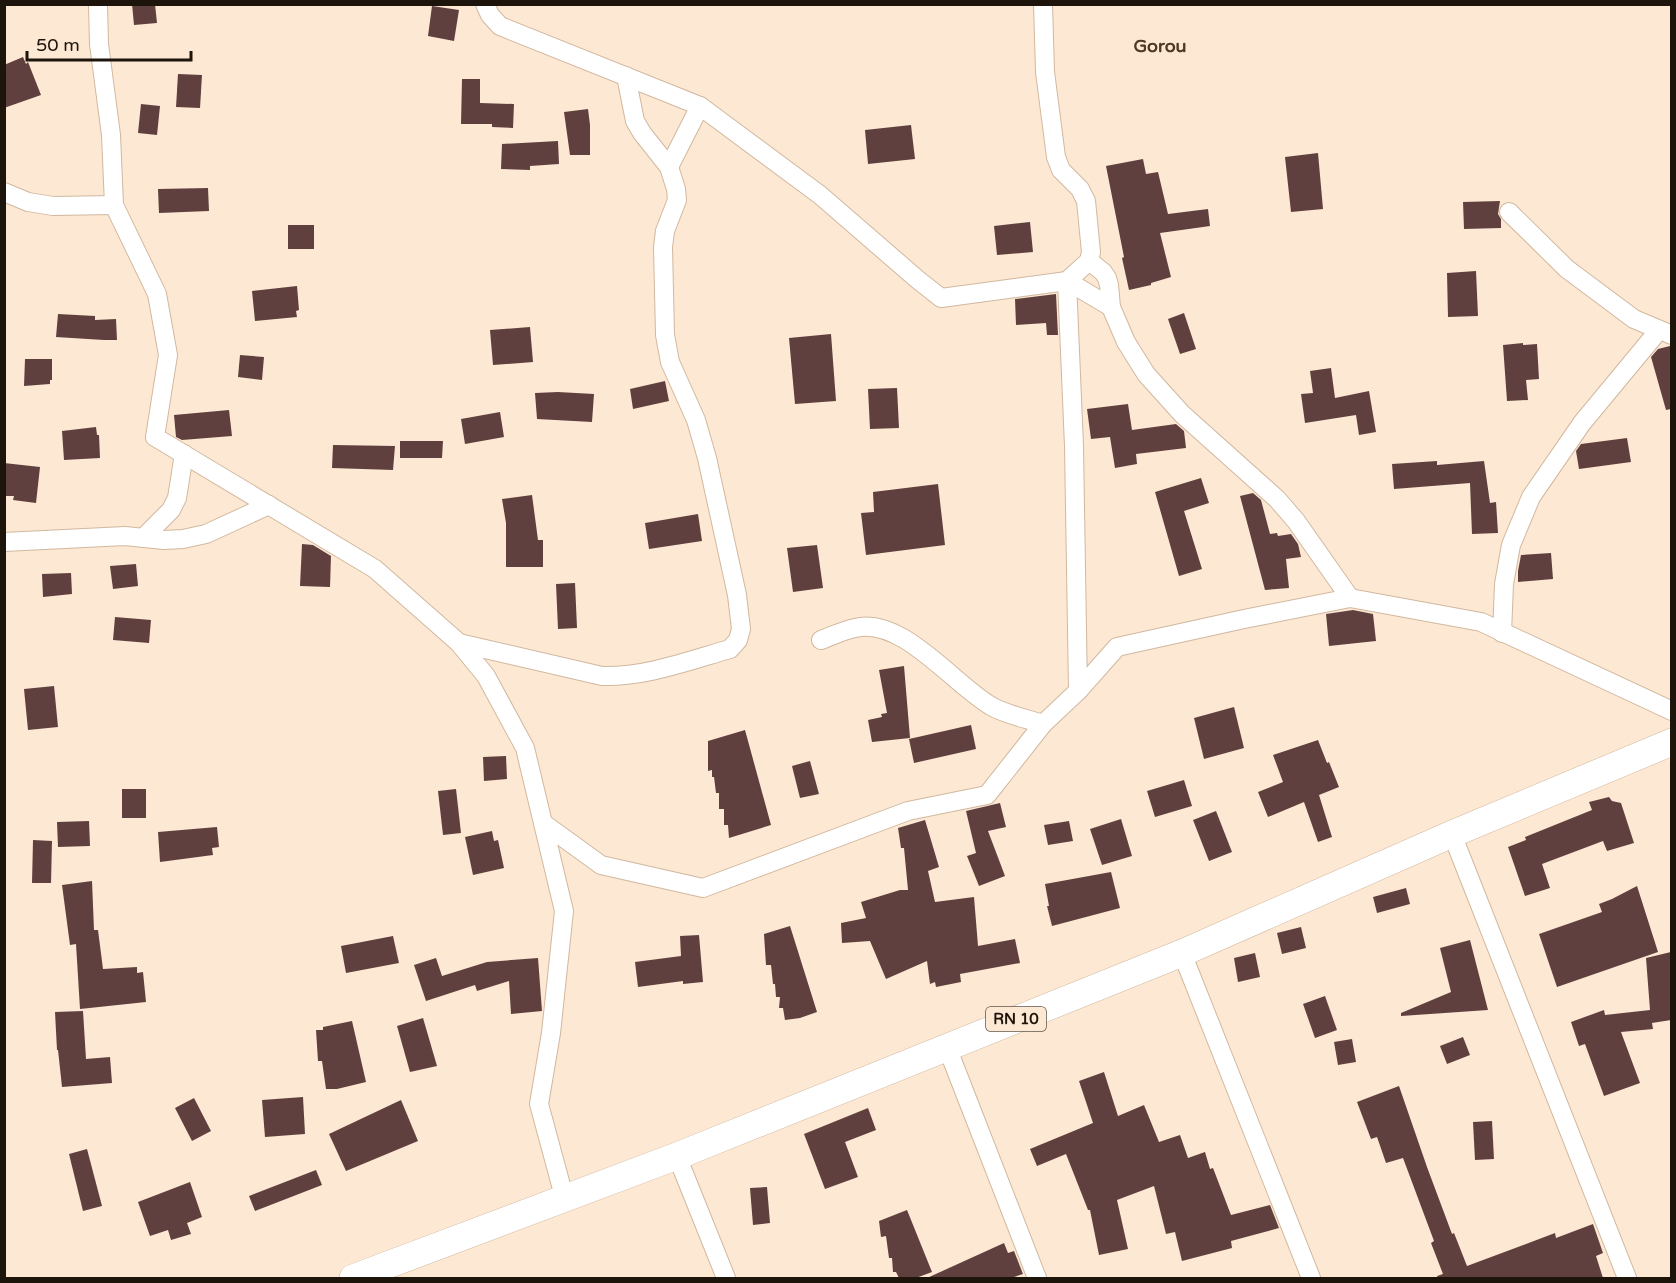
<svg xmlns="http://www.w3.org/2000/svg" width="1676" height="1283" font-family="'Varela Round',sans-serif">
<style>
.building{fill:#60403f}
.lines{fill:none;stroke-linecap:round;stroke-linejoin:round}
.minor-casing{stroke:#d1b89f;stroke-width:20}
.primary-casing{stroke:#d1b89f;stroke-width:28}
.minor{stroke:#fff;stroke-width:18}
.primary{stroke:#fff;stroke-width:27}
.labels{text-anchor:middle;stroke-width:6;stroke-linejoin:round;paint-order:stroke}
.shield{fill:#fde8d3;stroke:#605447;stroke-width:1.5}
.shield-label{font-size:15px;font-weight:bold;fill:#1d140b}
.neighbourhood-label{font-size:18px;font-weight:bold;fill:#4e3924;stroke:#fde8d3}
</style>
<rect width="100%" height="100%" fill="#fde8d3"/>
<!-- building -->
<g class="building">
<path d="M 132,4 L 155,4 L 157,23 L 134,25 Z"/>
<path d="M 432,6 L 459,10 L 454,41 L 428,36 Z"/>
<path d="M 23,57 L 26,64 L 28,62 L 41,95 L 4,108 L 4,65 Z"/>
<path d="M 178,74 L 202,75 L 200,108 L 176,107 Z"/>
<path d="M 462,79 L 480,79 L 480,103 L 514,104 L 513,128 L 492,127 L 492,124 L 461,124 Z"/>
<path d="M 141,104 L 160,106 L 157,135 L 138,133 Z"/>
<path d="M 588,109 L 590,125 L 590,155 L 570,155 L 564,112 Z"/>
<path d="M 911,125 L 915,159 L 868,164 L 865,130 Z"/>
<path d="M 558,141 L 559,164 L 530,166 L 530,170 L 501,169 L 502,144 Z"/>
<path d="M 1318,153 L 1323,209 L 1291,212 L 1285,157 Z"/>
<path d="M 1143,159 L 1146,174 L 1158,172 L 1168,214 L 1208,209 L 1210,226 L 1160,233 L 1171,277 L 1151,283 L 1151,285 L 1129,290 L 1122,258 L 1124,257 L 1106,166 Z"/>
<path d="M 208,188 L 209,211 L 159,213 L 158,189 Z"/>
<path d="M 1500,201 L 1498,214 L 1501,219 L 1501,228 L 1464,229 L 1463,202 Z"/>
<path d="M 1030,222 L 1033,252 L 997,255 L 994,226 Z"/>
<rect x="288" y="225" width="26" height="24"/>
<path d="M 1476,271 L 1478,316 L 1448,317 L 1447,273 Z"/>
<path d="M 297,286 L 299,310 L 296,311 L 297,317 L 255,321 L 252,291 Z"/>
<path d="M 1056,294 L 1058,335 L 1047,335 L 1046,323 L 1016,325 L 1015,299 Z"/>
<path d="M 1184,313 L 1196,349 L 1180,354 L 1168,319 Z"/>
<path d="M 58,314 L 95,316 L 95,320 L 116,319 L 117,340 L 104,340 L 56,337 Z"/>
<path d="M 530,327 L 533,362 L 493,365 L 490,330 Z"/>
<path d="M 831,334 L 836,401 L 795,404 L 789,338 Z"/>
<path d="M 1523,343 L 1523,345 L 1537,344 L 1539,379 L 1526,380 L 1528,400 L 1507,401 L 1503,345 Z"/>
<path d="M 1670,346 L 1671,346 L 1671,409 L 1666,410 L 1651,357 L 1658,349 Z"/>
<path d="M 240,355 L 264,357 L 262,380 L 238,377 Z"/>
<path d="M 25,359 L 52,359 L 52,380 L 50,380 L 50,384 L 24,386 Z"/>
<path d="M 1331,368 L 1335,398 L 1369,391 L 1376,432 L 1359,435 L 1356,415 L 1305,423 L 1301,394 L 1313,393 L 1310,371 Z"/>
<path d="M 665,381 L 669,401 L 633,409 L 630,389 Z"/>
<path d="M 897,388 L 899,428 L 870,429 L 868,389 Z"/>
<path d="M 558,392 L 594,394 L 592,422 L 537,419 L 535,393 Z"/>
<path d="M 1128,404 L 1132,430 L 1176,424 L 1184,431 L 1186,448 L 1136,454 L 1137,464 L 1115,468 L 1110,437 L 1091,439 L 1087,409 Z"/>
<path d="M 229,410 L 232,436 L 182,440 L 176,437 L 174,415 Z"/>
<path d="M 500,412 L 504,437 L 465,444 L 461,419 Z"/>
<path d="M 96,427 L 97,435 L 99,435 L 100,458 L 64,460 L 62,431 Z"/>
<path d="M 1627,438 L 1631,462 L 1579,469 L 1576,451 L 1581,444 Z"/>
<path d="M 400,441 L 443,441 L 442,458 L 400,458 Z"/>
<path d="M 333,445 L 395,446 L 393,470 L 332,468 Z"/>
<path d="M 1437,461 L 1437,465 L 1484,461 L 1490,503 L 1496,502 L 1498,533 L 1472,534 L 1470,483 L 1394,489 L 1392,464 Z"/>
<path d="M 4,463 L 40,467 L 36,503 L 13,500 L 14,496 L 4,496 Z"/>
<path d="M 1201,478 L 1209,503 L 1184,511 L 1202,569 L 1179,576 L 1155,492 Z"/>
<path d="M 938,484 L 945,545 L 866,555 L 861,513 L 874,512 L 873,492 Z"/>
<path d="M 1253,493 L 1261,500 L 1270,534 L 1277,533 L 1278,536 L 1291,534 L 1298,544 L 1301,557 L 1286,559 L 1289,588 L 1265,590 L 1240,496 Z"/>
<path d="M 532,495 L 538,540 L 543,540 L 543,567 L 506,567 L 506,523 L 502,499 Z"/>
<path d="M 698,514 L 702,541 L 649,549 L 645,523 Z"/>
<path d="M 302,544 L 313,545 L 331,556 L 330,587 L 300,586 Z"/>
<path d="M 817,545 L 823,588 L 793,592 L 787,548 Z"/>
<path d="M 1551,553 L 1553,579 L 1518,582 L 1518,571 L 1521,555 Z"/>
<path d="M 136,564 L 138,586 L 113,589 L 110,566 Z"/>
<path d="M 71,573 L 72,594 L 43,597 L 42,574 Z"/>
<path d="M 575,583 L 577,628 L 558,629 L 556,584 Z"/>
<path d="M 1353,610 L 1373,614 L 1376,641 L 1329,646 L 1326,614 Z"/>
<path d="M 115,617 L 151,620 L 149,643 L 113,640 Z"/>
<path d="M 904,666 L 910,738 L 872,742 L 868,720 L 882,717 L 881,714 L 887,713 L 879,670 Z"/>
<path d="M 54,686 L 58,727 L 28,730 L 24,689 Z"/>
<path d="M 1234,707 L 1244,748 L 1204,759 L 1194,718 Z"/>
<path d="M 971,725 L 976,749 L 914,763 L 909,739 Z"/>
<path d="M 745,730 L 771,825 L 729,838 L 728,825 L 724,825 L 724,809 L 719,809 L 719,793 L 716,793 L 714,777 L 712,777 L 712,770 L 708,771 L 708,741 Z"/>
<path d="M 1318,740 L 1327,763 L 1329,762 L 1339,787 L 1319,795 L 1332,837 L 1318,842 L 1304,802 L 1268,817 L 1258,792 L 1283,782 L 1273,755 Z"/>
<path d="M 506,756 L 507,779 L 484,781 L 483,757 Z"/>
<path d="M 810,761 L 819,794 L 800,798 L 792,766 Z"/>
<path d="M 1184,780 L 1192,806 L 1155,817 L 1147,791 Z"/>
<rect x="122" y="789" width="24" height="29"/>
<path d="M 456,789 L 461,833 L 443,835 L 438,791 Z"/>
<path d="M 1609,797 L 1612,801 L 1621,803 L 1634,843 L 1607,851 L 1603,841 L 1542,864 L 1550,888 L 1525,896 L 1508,847 L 1526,840 L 1525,837 L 1592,810 L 1589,802 Z"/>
<path d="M 1000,803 L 1006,827 L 988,831 L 1005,876 L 979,886 L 967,856 L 976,853 L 966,811 Z"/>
<path d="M 1216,811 L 1232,852 L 1209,861 L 1193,820 Z"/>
<path d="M 1121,819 L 1132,856 L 1102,865 L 1090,829 Z"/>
<path d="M 925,820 L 939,867 L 928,871 L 935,902 L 974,897 L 978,946 L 1015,939 L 1020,963 L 960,974 L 961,982 L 936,987 L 935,982 L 930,984 L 927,961 L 886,979 L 870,941 L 842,943 L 841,923 L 866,918 L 861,902 L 900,890 L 908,890 L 904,848 L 901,848 L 898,828 Z"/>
<path d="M 89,821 L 90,846 L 58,847 L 57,822 Z"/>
<path d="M 1069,821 L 1073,841 L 1048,845 L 1044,825 Z"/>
<path d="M 217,827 L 219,847 L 212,848 L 213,855 L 160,862 L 158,832 Z"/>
<path d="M 492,831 L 494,841 L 498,840 L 504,868 L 473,875 L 465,837 Z"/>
<path d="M 33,840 L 52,841 L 51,883 L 32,883 Z"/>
<path d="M 1111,872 L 1120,908 L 1052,926 L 1047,906 L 1049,906 L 1045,884 Z"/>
<path d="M 92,881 L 94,930 L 98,930 L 103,969 L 137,967 L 137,973 L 143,972 L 146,1002 L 80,1009 L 76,944 L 70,945 L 62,885 Z"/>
<path d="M 1637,886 L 1658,952 L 1557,987 L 1539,934 L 1602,912 L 1599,904 L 1612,899 Z"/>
<path d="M 1406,888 L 1410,904 L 1377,913 L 1373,897 Z"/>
<path d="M 790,926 L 817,1012 L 800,1018 L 785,1020 L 783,1008 L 779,1008 L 780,997 L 776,997 L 775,984 L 773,984 L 771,965 L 766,965 L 764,934 Z"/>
<path d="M 1301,927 L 1306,948 L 1282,954 L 1277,933 Z"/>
<path d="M 699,935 L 703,982 L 683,984 L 683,981 L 638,987 L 635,962 L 681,956 L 680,936 Z"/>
<path d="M 393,936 L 399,963 L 346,973 L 341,946 Z"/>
<path d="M 1470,940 L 1488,1010 L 1401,1016 L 1401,1013 L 1451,992 L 1440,948 Z"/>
<path d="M 1671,952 L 1671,1020 L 1652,1023 L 1653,1029 L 1621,1032 L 1640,1083 L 1604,1096 L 1585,1044 L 1579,1046 L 1571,1022 L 1604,1010 L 1605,1015 L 1650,1010 L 1646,958 Z"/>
<path d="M 1255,953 L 1260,977 L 1238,982 L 1234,958 Z"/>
<path d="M 436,958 L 442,976 L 487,962 L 538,958 L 542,1011 L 511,1014 L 509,981 L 477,991 L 475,985 L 426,1001 L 414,965 Z"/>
<path d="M 1325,996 L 1337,1030 L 1315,1038 L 1303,1004 Z"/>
<path d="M 83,1011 L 86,1059 L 110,1057 L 112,1083 L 62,1087 L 58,1050 L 57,1050 L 55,1012 Z"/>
<path d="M 423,1018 L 437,1066 L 410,1072 L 397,1026 Z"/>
<path d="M 352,1021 L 366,1082 L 337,1089 L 326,1089 L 322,1061 L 318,1061 L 316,1030 L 323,1030 L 323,1027 Z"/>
<path d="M 1463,1037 L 1470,1055 L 1447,1064 L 1440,1046 Z"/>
<path d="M 1352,1039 L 1356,1062 L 1338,1065 L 1334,1042 Z"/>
<path d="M 1104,1072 L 1118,1116 L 1144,1105 L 1159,1142 L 1180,1135 L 1188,1158 L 1205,1152 L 1210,1169 L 1213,1168 L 1231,1215 L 1270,1205 L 1279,1228 L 1231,1241 L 1232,1248 L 1182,1261 L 1175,1232 L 1166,1234 L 1154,1186 L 1117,1200 L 1128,1249 L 1099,1255 L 1090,1210 L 1088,1210 L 1066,1154 L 1037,1166 L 1030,1149 L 1093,1123 L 1079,1081 Z"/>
<path d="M 1399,1086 L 1427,1167 L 1452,1234 L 1454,1233 L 1467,1266 L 1555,1233 L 1556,1238 L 1593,1224 L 1603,1253 L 1596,1256 L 1603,1278 L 1438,1278 L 1437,1276 L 1443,1274 L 1431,1243 L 1434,1241 L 1403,1158 L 1386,1163 L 1377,1137 L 1371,1139 L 1357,1102 Z"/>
<path d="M 303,1097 L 305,1134 L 265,1137 L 262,1100 Z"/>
<path d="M 194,1098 L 211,1131 L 192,1141 L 175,1108 Z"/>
<path d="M 401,1100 L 418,1141 L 346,1171 L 329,1134 Z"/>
<path d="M 868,1108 L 876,1130 L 845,1142 L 858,1177 L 825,1189 L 804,1134 Z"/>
<path d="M 1492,1121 L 1494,1159 L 1475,1160 L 1473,1122 Z"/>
<path d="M 87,1149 L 102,1206 L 83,1211 L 69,1154 Z"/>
<path d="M 316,1170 L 322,1185 L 255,1211 L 249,1196 Z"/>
<path d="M 190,1182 L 202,1217 L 187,1223 L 191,1234 L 171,1240 L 168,1230 L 150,1236 L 138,1202 Z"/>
<path d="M 767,1187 L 770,1223 L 753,1225 L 750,1188 Z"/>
<path d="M 907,1210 L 932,1272 L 916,1278 L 899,1278 L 896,1272 L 893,1272 L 892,1258 L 889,1258 L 886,1236 L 881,1237 L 879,1221 Z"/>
<path d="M 1004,1243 L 1008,1253 L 1014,1251 L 1023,1274 L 1011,1278 L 927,1278 Z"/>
</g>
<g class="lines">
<!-- minor casing -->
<g class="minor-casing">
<g id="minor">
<path d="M 98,4 L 99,44 L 111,135 L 114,205 L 157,294 L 168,355 L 155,437 L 375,569 L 459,643 L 486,676 L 525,748 L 564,911 L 551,1033 L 539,1104 L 565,1200"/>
<path d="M 485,4 L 490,15 L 500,26 L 700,106 L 820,195 L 917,279 L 941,298 L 1067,281 L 1074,446 L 1078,691"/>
<path d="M 1043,4 L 1045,72 L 1056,157 L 1061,170 L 1080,189 L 1086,201 L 1091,252 L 1089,261 L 1067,281 L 1111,307"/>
<path d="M 669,167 L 700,106"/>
<path d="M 4,192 L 28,202 L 53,206 L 114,205"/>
<path d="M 1509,212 L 1567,269 L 1634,319 L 1672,335"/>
<path d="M 1089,261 L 1103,272 L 1107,278 L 1109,285 L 1111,307 L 1126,342 L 1146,374 L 1182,414 L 1277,499 L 1296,521 L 1350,598"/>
<path d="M 143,538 L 171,510 L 177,498 L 184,454"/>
<path d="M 4,542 L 125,536 L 164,540 L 183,539 L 206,534 L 269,505"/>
<path d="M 1502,633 L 1504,584 L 1511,545 L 1531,497 L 1582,423 L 1659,330"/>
<path d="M 821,640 C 832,636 844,630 855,628 C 902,616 953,684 991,706 C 1004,714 1028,719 1043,724"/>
<path d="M 459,643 L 602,676 C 646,677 688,661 730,649 L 738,640 L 741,629 L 737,595 L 707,458 L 696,420 L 670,362 L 665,335 L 663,247 L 665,231 L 677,200 L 676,189 L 669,167 L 642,133 L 635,121 L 626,76"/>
<path d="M 543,823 L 601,865 L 703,888 L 908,811 L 987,795 L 1043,724 L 1078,691 L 1117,647 L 1244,619 L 1350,598 L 1481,622 L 1672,711"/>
<path d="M 1452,834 L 1627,1278"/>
<path d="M 1182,953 L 1311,1278"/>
<path d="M 947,1047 L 1037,1278"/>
<path d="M 677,1156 L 726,1278"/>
</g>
</g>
<!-- primary casing -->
<g class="primary-casing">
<path id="primary" d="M 353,1278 L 677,1156 L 1182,953 L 1452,834 L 1672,742"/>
</g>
<!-- minor -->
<use href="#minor" class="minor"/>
<!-- primary -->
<use href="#primary" class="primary"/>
</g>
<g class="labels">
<!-- shield labels -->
<rect class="shield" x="986" y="1007" width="60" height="24" rx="4.5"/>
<g class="shield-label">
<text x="1016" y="1024">RN 10</text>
</g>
<!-- neighbourhood labels -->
<g class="neighbourhood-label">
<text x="1160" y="52">Gorou</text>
</g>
</g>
<!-- border -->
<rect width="1676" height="1283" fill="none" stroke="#1d140b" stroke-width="12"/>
<!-- scale -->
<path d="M27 51v9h164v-9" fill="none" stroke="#1d140b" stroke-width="3"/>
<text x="36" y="51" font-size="18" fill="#1d140b" stroke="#fde8d3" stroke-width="4.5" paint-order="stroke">50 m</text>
</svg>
